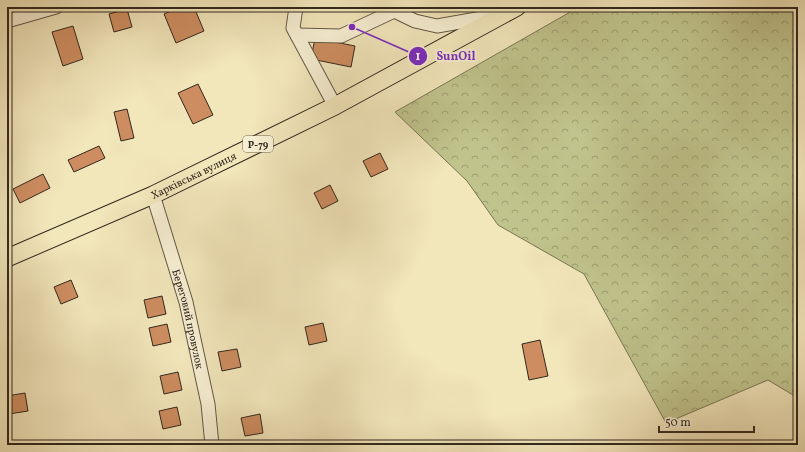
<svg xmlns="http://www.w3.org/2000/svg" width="805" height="452" font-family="Vollkorn,serif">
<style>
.forest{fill:url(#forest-crowns);stroke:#797655}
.building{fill:#cd8d60;stroke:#32281e}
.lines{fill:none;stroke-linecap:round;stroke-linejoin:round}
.minor-casing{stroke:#625845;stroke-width:15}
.major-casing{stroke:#32281e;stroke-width:19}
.minor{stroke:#f7efd3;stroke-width:13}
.major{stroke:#f2e6bb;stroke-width:17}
.labels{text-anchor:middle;stroke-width:4;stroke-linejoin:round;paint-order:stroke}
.shield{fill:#f7efd3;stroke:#6d6454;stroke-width:1}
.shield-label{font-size:10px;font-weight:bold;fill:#32281e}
.street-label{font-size:11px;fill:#32281e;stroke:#f7efd3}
.leader{fill:none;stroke:#7b2cbf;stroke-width:1.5}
.callout-dot{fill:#7b2cbf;stroke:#f7efd3;stroke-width:1.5}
.mark-label{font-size:12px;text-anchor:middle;font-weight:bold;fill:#fff}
.callout-label{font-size:12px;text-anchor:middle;font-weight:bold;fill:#7b2cbf;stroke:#f7efd3;stroke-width:4;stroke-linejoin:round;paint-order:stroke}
</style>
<defs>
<pattern id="forest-crowns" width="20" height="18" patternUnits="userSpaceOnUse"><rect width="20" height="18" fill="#c0c38c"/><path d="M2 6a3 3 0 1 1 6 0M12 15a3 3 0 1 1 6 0" fill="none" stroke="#9d9e72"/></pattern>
</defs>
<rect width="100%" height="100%" fill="#f2e6bb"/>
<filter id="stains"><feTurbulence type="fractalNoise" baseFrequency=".005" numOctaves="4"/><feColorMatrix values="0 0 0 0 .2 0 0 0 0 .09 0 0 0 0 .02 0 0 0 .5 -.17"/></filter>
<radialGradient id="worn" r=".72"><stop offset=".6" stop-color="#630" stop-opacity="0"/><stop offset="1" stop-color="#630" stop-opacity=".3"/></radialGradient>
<!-- forest -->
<path class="forest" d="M 579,7 L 798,7 L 798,398 L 768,380 L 666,423 L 584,274 L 498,225 L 467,181 L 395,112 Z"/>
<!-- building -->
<g class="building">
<path d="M 181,7 L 194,7 L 204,31 L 176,43 L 164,14 Z"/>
<path d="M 127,9 L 132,27 L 114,32 L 109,14 Z"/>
<path d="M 73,26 L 83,59 L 63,66 L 52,32 Z"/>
<path d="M 315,38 L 355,46 L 351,67 L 311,59 Z"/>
<path d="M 198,84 L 213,115 L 193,124 L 178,93 Z"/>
<path d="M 127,109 L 134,138 L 121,141 L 114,112 Z"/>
<path d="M 99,146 L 105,158 L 74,172 L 68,160 Z"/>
<path d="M 380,153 L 388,169 L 371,177 L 363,161 Z"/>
<path d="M 43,174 L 50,188 L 20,203 L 13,189 Z"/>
<path d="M 330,185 L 338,201 L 322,209 L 314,193 Z"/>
<path d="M 71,280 L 78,297 L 61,304 L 54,287 Z"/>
<path d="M 162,296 L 166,314 L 148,318 L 144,300 Z"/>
<path d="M 323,323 L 327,341 L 309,345 L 305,327 Z"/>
<path d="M 167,324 L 171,342 L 153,346 L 149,328 Z"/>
<path d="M 540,340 L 548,376 L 529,380 L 522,344 Z"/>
<path d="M 237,349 L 241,367 L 222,371 L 218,352 Z"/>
<path d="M 178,372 L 182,390 L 164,394 L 160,376 Z"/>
<path d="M 25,393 L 28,411 L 9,414 L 7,396 Z"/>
<path d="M 177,407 L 181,425 L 163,429 L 159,411 Z"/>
<path d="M 260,414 L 263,433 L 245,436 L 241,418 Z"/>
</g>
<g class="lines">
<!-- minor casing -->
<g class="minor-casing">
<g id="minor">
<path d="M 296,7 L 293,28 L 335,106"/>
<path d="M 386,7 L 415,21 L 437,26 L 494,16"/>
<path d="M 7,21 L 56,7"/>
<path d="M 297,35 L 341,36 L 394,11"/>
<path id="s1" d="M 153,195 L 186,302 L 208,404 L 212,445"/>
</g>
</g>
<!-- major casing -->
<g class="major-casing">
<g id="major">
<path id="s2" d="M 7,258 L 153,195 L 335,106 L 517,7"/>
</g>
</g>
<!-- minor -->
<use href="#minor" class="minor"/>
<!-- major -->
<use href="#major" class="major"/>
</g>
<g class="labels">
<!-- shield labels -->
<rect class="shield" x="243" y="136" width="30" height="16" rx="3"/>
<g class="shield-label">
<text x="258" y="148">Р-79</text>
</g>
<!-- street labels -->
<g class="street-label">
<text dy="4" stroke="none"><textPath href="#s2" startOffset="204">Харківська вулиця</textPath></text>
<text dy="4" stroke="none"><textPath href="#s1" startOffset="129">Береговий провулок</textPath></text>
</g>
</g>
<!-- callouts -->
<path class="leader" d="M352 27L418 56"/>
<g class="callout-dot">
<circle cx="352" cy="27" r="4"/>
<circle cx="418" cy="56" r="10"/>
</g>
<g class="mark-label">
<text x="418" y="60">1</text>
</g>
<g class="callout-label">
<text x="456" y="60">SunOil</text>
</g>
<!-- margin -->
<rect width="805" height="452" fill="none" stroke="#f2e6bb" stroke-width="24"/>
<rect x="8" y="8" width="789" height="436" fill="none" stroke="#32281e" stroke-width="2"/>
<rect x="12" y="12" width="781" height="428" fill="none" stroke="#32281e"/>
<!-- scale -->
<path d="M659 426v6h95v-6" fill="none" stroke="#32281e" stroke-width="2"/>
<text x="665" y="426" font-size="12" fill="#32281e" stroke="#f7efd3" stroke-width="3" paint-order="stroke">50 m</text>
<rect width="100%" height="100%" filter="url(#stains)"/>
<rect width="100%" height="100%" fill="url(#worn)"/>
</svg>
